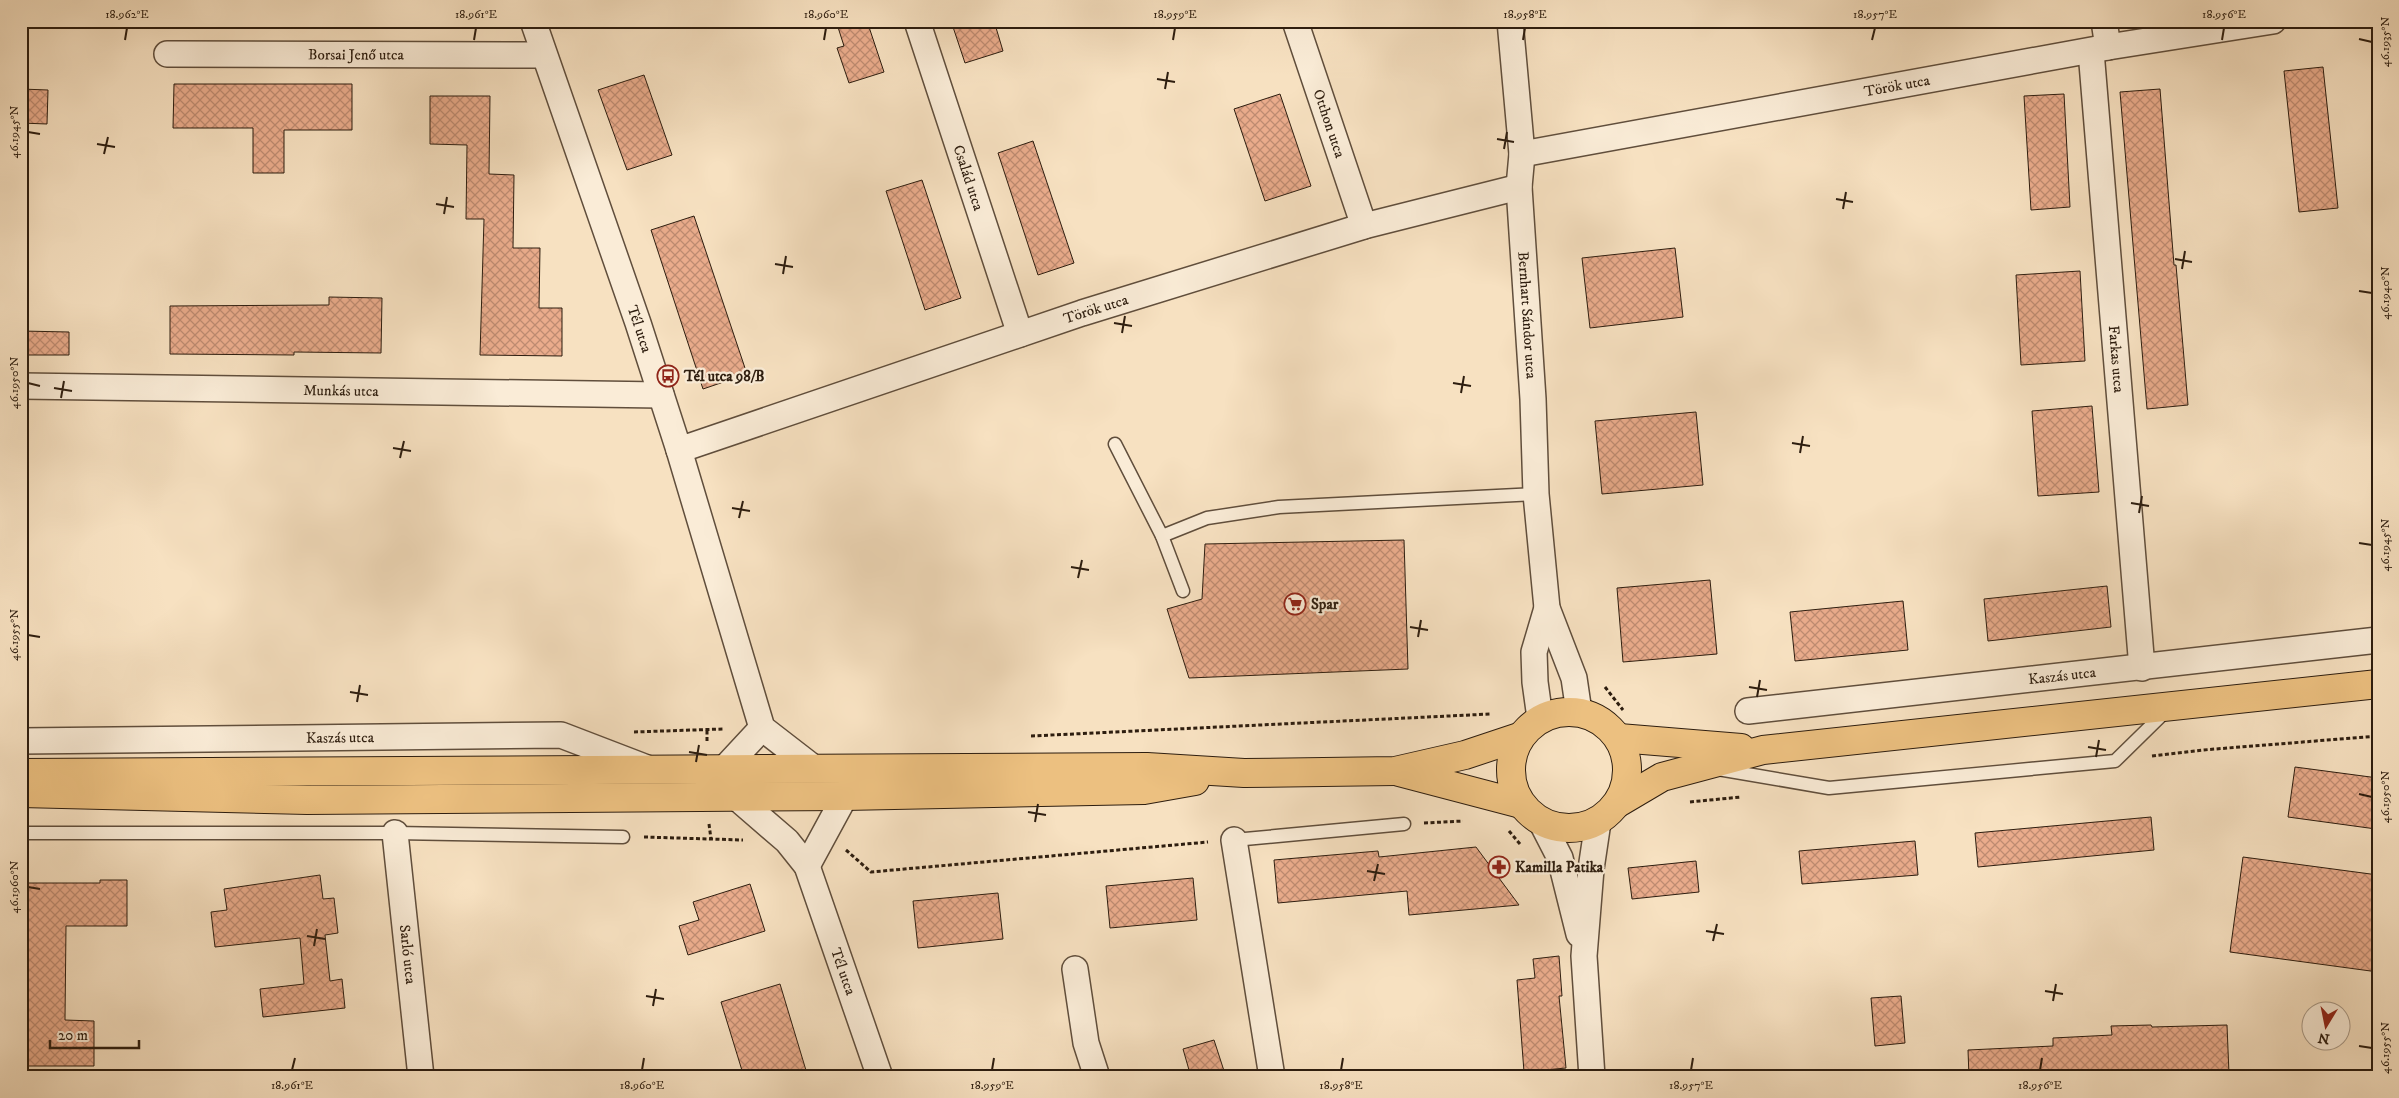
<svg xmlns="http://www.w3.org/2000/svg" width="2399" height="1098" font-family="'IM FELL DW Pica',serif">
<style>
.building{fill:url(#building-cross-hatch);stroke:#2d1d0f}
.lines{fill:none;stroke-linecap:round;stroke-linejoin:round}
.lane-casing{stroke:#604e3c;stroke-width:15}
.street-casing{stroke:#604e3c;stroke-width:28}
.primary-casing{stroke:#2d1d0f;stroke-width:30}
.path{stroke:#2d1d0f;stroke-width:3;stroke-dasharray:4 2.5;stroke-linecap:butt}
.lane{stroke:#faecd7;stroke-width:12}
.street{stroke:#faecd7;stroke-width:25}
.primary{stroke:#ecc080;stroke-width:28}
.ticks{fill:none;stroke:#2d1d0f;stroke-width:2}
.labels{text-anchor:middle;stroke-width:4.5;stroke-linejoin:round;paint-order:stroke}
.street-label{font-size:15px;fill:#2d1d0f;stroke:#faecd7}
.poi-label{font-size:15px;font-weight:bold;fill:#2d1d0f;stroke:#faecd7;text-anchor:start}
.neatline{fill:none;stroke:#2d1d0f;stroke-width:2}
.ticks-label{font-size:12px;text-anchor:middle;fill:#2d1d0f}
</style>
<defs>
<pattern id="building-cross-hatch" width="8" height="8" patternUnits="userSpaceOnUse" patternTransform="scale(1.25)"><rect width="8" height="8" fill="#eaac8c"/><path d="M0 0l8 8M0 8l8-8" fill="none" stroke="#be8b71"/></pattern>
</defs>
<rect width="100%" height="100%" fill="#f7e1c1"/>
<filter id="stains"><feTurbulence type="fractalNoise" baseFrequency=".004" numOctaves="4"/><feColorMatrix values="0 0 0 0 .2 0 0 0 0 .09 0 0 0 0 .02 0 0 0 .5 -.17"/></filter>
<radialGradient id="worn" r=".72"><stop offset=".6" stop-color="#630" stop-opacity="0"/><stop offset="1" stop-color="#630" stop-opacity=".3"/></radialGradient>
<!-- building -->
<g class="building">
<path d="M 836,21 L 867,21 L 884,72 L 849,83 L 837,48 L 844,46 Z"/>
<path d="M 951,21 L 994,21 L 1003,51 L 965,63 Z"/>
<path d="M 2323,67 L 2338,208 L 2299,212 L 2284,71 Z"/>
<path d="M 644,75 L 672,155 L 627,170 L 598,90 Z"/>
<path d="M 174,84 L 352,84 L 352,130 L 284,130 L 284,173 L 253,173 L 253,128 L 173,128 Z"/>
<path d="M 21,89 L 48,90 L 47,124 L 21,123 Z"/>
<path d="M 2160,89 L 2174,265 L 2176,265 L 2188,405 L 2147,409 L 2120,92 Z"/>
<path d="M 1280,94 L 1311,186 L 1265,201 L 1234,109 Z"/>
<path d="M 2064,94 L 2070,207 L 2031,210 L 2024,96 Z"/>
<path d="M 430,96 L 490,96 L 489,174 L 514,175 L 513,248 L 540,248 L 539,308 L 562,308 L 562,356 L 480,355 L 484,219 L 466,219 L 467,145 L 430,144 Z"/>
<path d="M 1033,141 L 1074,263 L 1038,275 L 998,153 Z"/>
<path d="M 922,180 L 961,298 L 925,310 L 886,191 Z"/>
<path d="M 694,216 L 747,374 L 703,389 L 651,230 Z"/>
<path d="M 1675,248 L 1683,317 L 1590,328 L 1582,258 Z"/>
<path d="M 2080,271 L 2085,361 L 2021,365 L 2016,275 Z"/>
<path d="M 329,297 L 382,298 L 381,353 L 294,352 L 294,355 L 170,354 L 170,306 L 329,305 Z"/>
<path d="M 21,331 L 69,332 L 69,355 L 21,355 Z"/>
<path d="M 2092,406 L 2099,492 L 2038,496 L 2032,411 Z"/>
<path d="M 1696,412 L 1703,485 L 1602,494 L 1595,421 Z"/>
<path d="M 1404,540 L 1408,669 L 1189,678 L 1167,609 L 1202,599 L 1205,544 Z"/>
<path d="M 1710,580 L 1717,654 L 1623,662 L 1617,588 Z"/>
<path d="M 2107,586 L 2111,627 L 1988,641 L 1984,599 Z"/>
<path d="M 1903,601 L 1908,650 L 1795,661 L 1790,612 Z"/>
<path d="M 2295,767 L 2378,778 L 2376,829 L 2288,817 Z"/>
<path d="M 2151,817 L 2154,850 L 1978,867 L 1975,833 Z"/>
<path d="M 1915,841 L 1918,875 L 1802,884 L 1799,851 Z"/>
<path d="M 1476,847 L 1519,905 L 1409,915 L 1407,891 L 1278,903 L 1274,860 L 1378,851 L 1379,857 Z"/>
<path d="M 2243,857 L 2378,875 L 2378,972 L 2230,952 Z"/>
<path d="M 1696,861 L 1699,892 L 1632,899 L 1628,868 Z"/>
<path d="M 320,875 L 323,899 L 334,898 L 338,933 L 325,935 L 330,981 L 342,979 L 345,1008 L 263,1017 L 260,989 L 304,984 L 300,938 L 215,947 L 211,912 L 227,910 L 224,889 Z"/>
<path d="M 1193,878 L 1197,920 L 1110,928 L 1106,886 Z"/>
<path d="M 100,880 L 127,880 L 127,926 L 66,926 L 65,1020 L 94,1021 L 94,1066 L 21,1066 L 21,883 L 100,883 Z"/>
<path d="M 750,884 L 765,931 L 688,955 L 679,926 L 699,920 L 693,902 Z"/>
<path d="M 998,893 L 1003,939 L 918,948 L 913,901 Z"/>
<path d="M 1559,956 L 1562,996 L 1559,996 L 1566,1068 L 1524,1072 L 1517,980 L 1535,978 L 1533,959 Z"/>
<path d="M 780,984 L 808,1077 L 744,1077 L 721,1002 Z"/>
<path d="M 1901,996 L 1905,1043 L 1875,1046 L 1871,998 Z"/>
<path d="M 2151,1025 L 2152,1027 L 2227,1025 L 2229,1074 L 2149,1077 L 1969,1077 L 1968,1050 L 2053,1046 L 2053,1038 L 2112,1035 L 2111,1026 Z"/>
<path d="M 1214,1040 L 1226,1077 L 1191,1077 L 1183,1049 Z"/>
</g>
<g class="lines">
<!-- lane casing -->
<g class="lane-casing">
<g id="lane">
<path d="M 1115,444 L 1162,536 L 1183,591"/>
<path d="M 1162,536 L 1207,518 L 1279,507 L 1536,494"/>
<path d="M 1718,769 L 1829,788 L 2115,761 L 2167,710"/>
<path d="M 21,833 L 395,833 L 623,837"/>
<path d="M 1234,840 L 1404,824"/>
</g>
</g>
<!-- street casing -->
<g class="street-casing">
<g id="street">
<path id="s1" d="M 533,21 L 638,323 L 679,450 L 762,728 L 815,769"/>
<path id="s2" d="M 917,21 L 1020,334"/>
<path id="s3" d="M 1295,21 L 1364,226"/>
<path id="s4" d="M 1510,21 L 1522,154 L 1519,187 L 1533,399 L 1536,494 L 1547,608 L 1574,678 L 1579,712"/>
<path d="M 2104,21 L 2108,47"/>
<path id="s5" d="M 2091,51 L 2142,668"/>
<path id="s6" d="M 167,54 L 544,55"/>
<path id="s7" d="M 1522,154 L 2108,47 L 2273,21"/>
<path id="s8" d="M 21,386 L 661,395"/>
<path id="s9" d="M 679,450 L 1082,313 L 1364,226 L 1519,187"/>
<path id="s10" d="M 1748,711 L 2378,640"/>
<path d="M 1540,718 L 1535,682 L 1534,652 L 1547,608"/>
<path id="s11" d="M 21,741 L 561,735 L 647,768"/>
<path d="M 723,770 L 762,728"/>
<path id="s12" d="M 736,797 L 787,841 L 807,866 L 880,1077"/>
<path d="M 1542,823 L 1560,858 L 1579,934"/>
<path id="s13" d="M 395,833 L 421,1077"/>
<path d="M 1234,840 L 1272,1077"/>
<path d="M 807,866 L 845,796"/>
<path d="M 1075,969 L 1086,1043 L 1097,1077"/>
<path d="M 1592,1077 L 1584,956 L 1591,869 L 1598,822"/>
</g>
</g>
<!-- primary casing -->
<g class="primary-casing">
<g id="primary">
<circle cx="1569" cy="770" r="58"/>
<path d="M 1619,738 L 1741,748"/>
<path d="M 1399,772 L 1521,804"/>
<path d="M 21,773 L 1147,767 L 1244,773 L 1395,771 L 1465,755 L 1519,737"/>
<path d="M 21,793 L 307,800 L 845,796 L 1144,790 L 1195,781"/>
<path d="M 1618,803 L 1662,777 L 1763,750 L 2378,684"/>
</g>
</g>
<!-- path -->
<g class="path">
<path d="M 1605,687 L 1623,710"/>
<path d="M 634,732 L 723,729"/>
<path d="M 1031,736 L 1490,714"/>
<path d="M 707,741 L 707,729"/>
<path d="M 2152,756 L 2203,750 L 2378,736"/>
<path d="M 1690,802 L 1741,797"/>
<path d="M 1424,823 L 1463,821"/>
<path d="M 709,824 L 711,839"/>
<path d="M 1509,831 L 1520,844"/>
<path d="M 644,837 L 743,840"/>
<path d="M 846,850 L 871,872 L 1208,842"/>
</g>
<!-- lane -->
<use href="#lane" class="lane"/>
<!-- street -->
<use href="#street" class="street"/>
<!-- primary -->
<use href="#primary" class="primary"/>
</g>
<!-- ticks -->
<path class="ticks" d="M 2359,39 L 2372,42M 125,40 L 127,28M 474,40 L 476,28M 824,40 L 826,28M 1173,40 L 1175,28M 1523,40 L 1525,28M 1872,40 L 1875,28M 2222,40 L 2224,28M 1157,79 L 1175,82M 1165,89 L 1168,72M 28,132 L 40,134M 1497,139 L 1514,142M 97,144 L 115,147M 1504,149 L 1507,132M 104,154 L 108,137M 1836,199 L 1853,202M 436,204 L 454,207M 1843,209 L 1846,192M 444,214 L 447,197M 2175,259 L 2192,262M 775,264 L 793,267M 2182,269 L 2185,251M 783,274 L 786,256M 2359,291 L 2372,293M 1114,323 L 1132,326M 1122,333 L 1125,316M 28,383 L 40,386M 1453,383 L 1471,386M 54,388 L 72,391M 1461,393 L 1464,376M 61,398 L 64,381M 1792,443 L 1810,446M 393,448 L 411,451M 1800,453 L 1803,436M 400,458 L 404,441M 2131,503 L 2149,506M 732,508 L 750,511M 2139,513 L 2142,496M 739,518 L 743,501M 2359,543 L 2372,545M 1071,567 L 1089,570M 1078,578 L 1082,560M 1410,627 L 1428,630M 28,635 L 40,637M 1418,637 L 1421,620M 1749,687 L 1767,690M 350,692 L 368,695M 1757,697 L 1760,680M 357,702 L 360,685M 2088,747 L 2106,750M 689,752 L 707,755M 2096,757 L 2099,740M 696,762 L 699,745M 2359,794 L 2372,797M 1028,812 L 1046,815M 1035,822 L 1038,804M 1367,871 L 1385,874M 1374,881 L 1378,864M 28,887 L 40,889M 1706,931 L 1724,934M 307,936 L 325,939M 1713,941 L 1717,924M 314,946 L 317,929M 2045,991 L 2063,994M 646,996 L 664,999M 2053,1001 L 2056,984M 653,1006 L 656,989M 2359,1046 L 2372,1048M 292,1070 L 295,1058M 642,1070 L 644,1058M 992,1070 L 994,1058M 1341,1070 L 1343,1058M 1691,1070 L 1693,1058M 2040,1070 L 2042,1058"/>
<!-- icons -->
<defs>
<g id="bus-ring" transform="scale(1.125)"><circle r="9.5" fill="#faecd7" stroke="#8f2418" stroke-width="1.5"/><path d="M-5-6H5V4H4V6H2V4H-2V6H-4V4H-5ZM-3.5-4V0h7V-4ZM-3.5 1.2v1.5H-2V1.2ZM2 1.2v1.5H3.5V1.2Z" fill="#8f2418"/></g>
<g id="supermarket-ring" transform="scale(1.125)"><circle r="9.5" fill="#faecd7" stroke="#8f2418" stroke-width="1.5"/><path d="M-6-5.5h2.5l.6 2H6L4.5 2H-2.5L-4.4-4H-6ZM-1.5 3.2a1.3 1.3 0 1 0 .1 0ZM3 3.2a1.3 1.3 0 1 0 .1 0Z" fill="#8f2418"/></g>
<g id="pharmacy-ring" transform="scale(1.125)"><circle r="9.5" fill="#faecd7" stroke="#8f2418" stroke-width="1.5"/><path d="M-2-6h4v4h4v4h-4v4h-4v-4h-4v-4h4Z" fill="#8f2418"/></g>
</defs>
<g fill-rule="evenodd">
<use href="#bus-ring" x="668" y="376"/>
<use href="#supermarket-ring" x="1295" y="604"/>
<use href="#pharmacy-ring" x="1499" y="867"/>
</g>
<g class="labels">
<!-- street labels -->
<g class="street-label">
<text dy="5" stroke="none"><textPath href="#s6" startOffset="189">Borsai Jenő utca</textPath></text>
<text dy="5" stroke="none"><textPath href="#s7" startOffset="381">Török utca</textPath></text>
<text dy="5" stroke="none"><textPath href="#s3" startOffset="108">Otthon utca</textPath></text>
<text dy="5" stroke="none"><textPath href="#s2" startOffset="165">Család utca</textPath></text>
<text dy="5" stroke="none"><textPath href="#s9" startOffset="440">Török utca</textPath></text>
<text dy="5" stroke="none"><textPath href="#s4" startOffset="295">Bernhart Sándor utca</textPath></text>
<text dy="5" stroke="none"><textPath href="#s1" startOffset="326">Tél utca</textPath></text>
<text dy="5" stroke="none"><textPath href="#s5" startOffset="309">Farkas utca</textPath></text>
<text dy="5" stroke="none"><textPath href="#s8" startOffset="320">Munkás utca</textPath></text>
<text dy="5" stroke="none"><textPath href="#s10" startOffset="316">Kaszás utca</textPath></text>
<text dy="5" stroke="none"><textPath href="#s11" startOffset="319">Kaszás utca</textPath></text>
<text dy="5" stroke="none"><textPath href="#s13" startOffset="122">Sarló utca</textPath></text>
<text dy="5" stroke="none"><textPath href="#s12" startOffset="211">Tél utca</textPath></text>
</g>
<!-- poi labels -->
<g class="poi-label">
<text x="684" y="381">Tél utca 98/B</text>
<text x="1311" y="609">Spar</text>
<text x="1515" y="872">Kamilla Patika</text>
</g>
</g>
<!-- margin -->
<rect width="2399" height="1098" fill="none" stroke="#f7e1c1" stroke-width="55"/>
<!-- north arrow -->
<g transform="translate(2326 1026) rotate(190)"><circle r="24" fill="#faecd7" stroke="#a89987"/>
<path d="M0-4L9 19L0 12L-9 19Z" fill="#8f2418"/>
<text y="-8" font-size="14" font-weight="bold" text-anchor="middle" fill="#2d1d0f">N</text>
</g>
<!-- scale -->
<path d="M50 1040v8h89v-8" fill="none" stroke="#2d1d0f" stroke-width="2.5"/>
<text x="58" y="1040" font-size="15" fill="#2d1d0f" stroke="#faecd7" stroke-width="4" paint-order="stroke">20 m</text>
<rect x="28" y="28" width="2344" height="1042" class="neatline"/>
<g class="ticks-label">
<text x="127" y="18">18.962°E</text>
<text x="476" y="18">18.961°E</text>
<text x="826" y="18">18.960°E</text>
<text x="1175" y="18">18.959°E</text>
<text x="1525" y="18">18.958°E</text>
<text x="1875" y="18">18.957°E</text>
<text x="2224" y="18">18.956°E</text>
<text transform="translate(2385 42) rotate(-90)" y="4">46.1935°N</text>
<text transform="translate(14 132) rotate(-90)" y="4">46.1945°N</text>
<text transform="translate(2385 293) rotate(-90)" y="4">46.1940°N</text>
<text transform="translate(14 383) rotate(-90)" y="4">46.1950°N</text>
<text transform="translate(2385 545) rotate(-90)" y="4">46.1945°N</text>
<text transform="translate(14 635) rotate(-90)" y="4">46.1955°N</text>
<text transform="translate(2385 797) rotate(-90)" y="4">46.1950°N</text>
<text transform="translate(14 887) rotate(-90)" y="4">46.1960°N</text>
<text transform="translate(2385 1048) rotate(-90)" y="4">46.1955°N</text>
<text x="292" y="1089">18.961°E</text>
<text x="642" y="1089">18.960°E</text>
<text x="992" y="1089">18.959°E</text>
<text x="1341" y="1089">18.958°E</text>
<text x="1691" y="1089">18.957°E</text>
<text x="2040" y="1089">18.956°E</text>
</g>
<rect width="100%" height="100%" filter="url(#stains)"/>
<rect width="100%" height="100%" fill="url(#worn)"/>
</svg>
